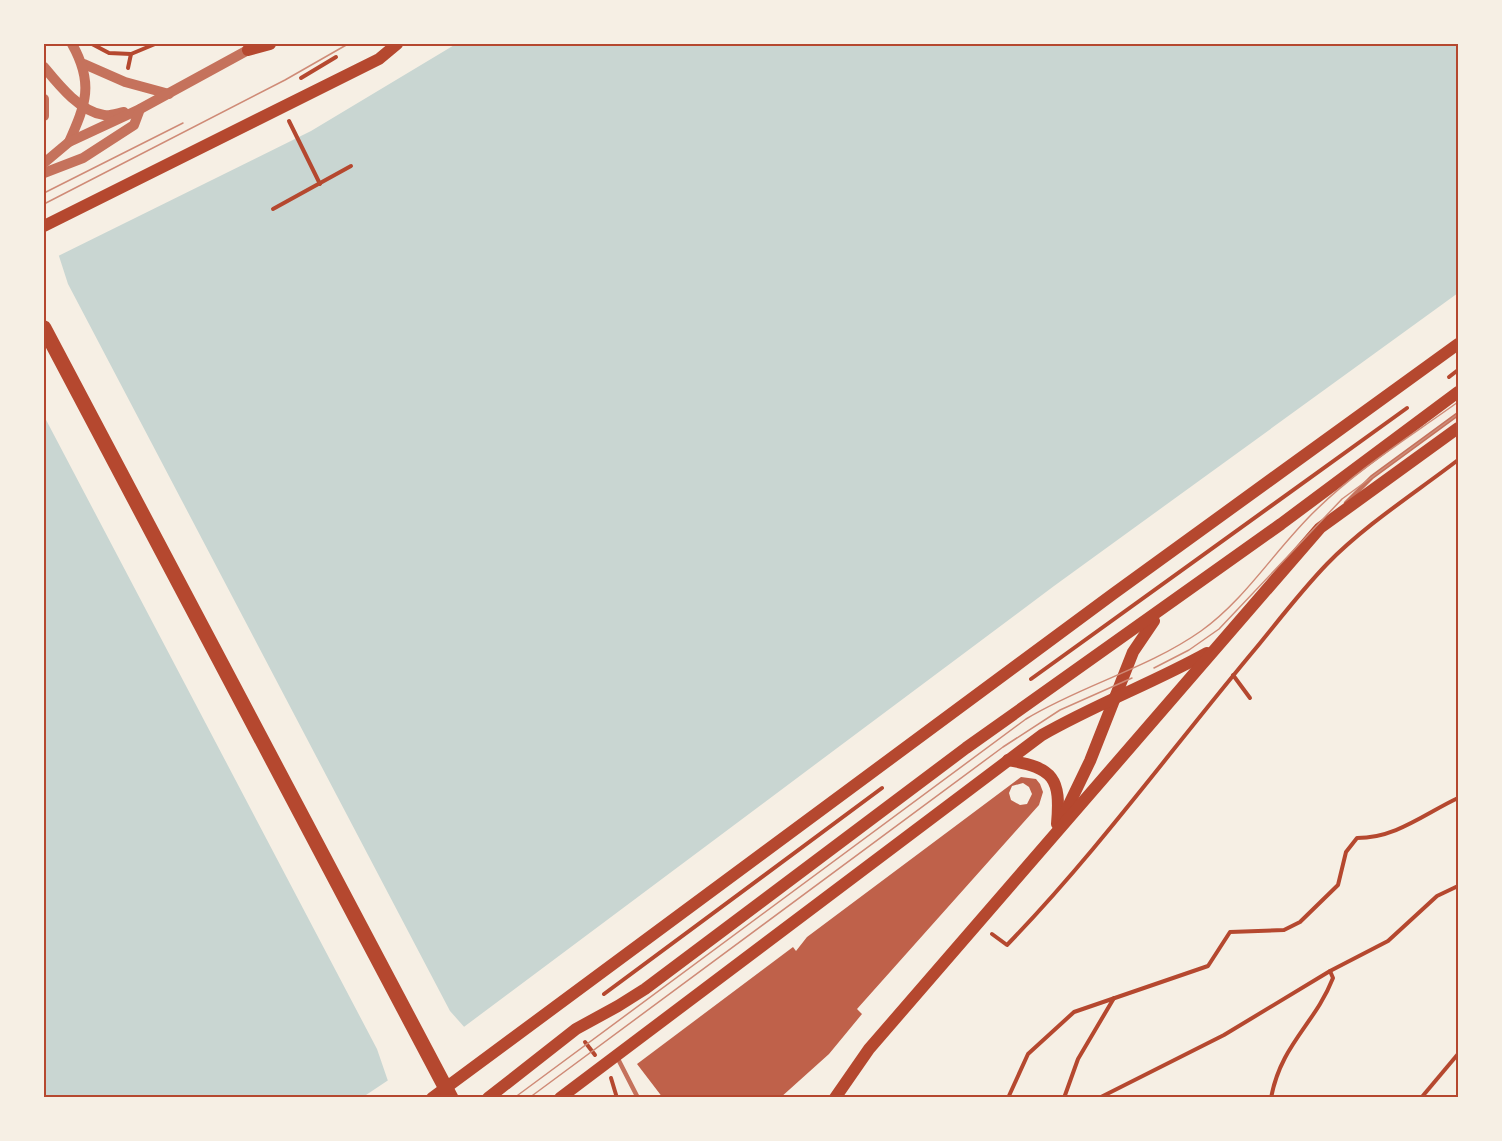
<svg xmlns="http://www.w3.org/2000/svg" width="1502" height="1141" font-family="Barlow,sans-serif">
<style>
.water{fill:#c9d6d2}
.pier{fill:#f6efe4}
.building{fill:#bf614a;fill-rule:evenodd}
.lines{fill:none;stroke-linecap:round;stroke-linejoin:round}
.path{stroke:#b5482f;stroke-width:4}
.service{stroke:#c5725c;stroke-width:4.5}
.tertiary{stroke:#c5725c;stroke-width:10}
.secondary{stroke:#b5482f;stroke-width:12}
.primary{stroke:#b5482f;stroke-width:15}
.tram{stroke:#cf8b77;stroke-width:1.5}
.neatline{fill:none;stroke:#b5482f;stroke-width:2}
</style>
<rect width="100%" height="100%" fill="#f6efe4"/>
<!-- water -->
<path class="water" d="M 456,44 L 1458,44 L 1458,293 L 1054,586 L 429,1053 L 363,1097 L 44,1098 L 44,263 L 311,131 Z"/>
<!-- pier -->
<path class="pier" d="M 58,253 L 68,284 L 450,1011 L 466,1029 L 389,1084 L 377,1049 L 44,416 L 44,260 Z"/>
<!-- building -->
<path class="building" d="M 1021,777 L 1036,779 L 1040,784 L 1043,792 L 1039,805 L 857,1009 L 862,1014 L 829,1054 L 780,1098 L 663,1098 L 637,1064 L 793,947 L 796,951 L 807,937 ZM 1023,783 L 1029,787 L 1032,794 L 1027,804 L 1020,805 L 1011,800 L 1009,793 L 1012,786 Z"/>
<g class="lines">
<!-- path -->
<g class="path">
<path d="M 92,44 L 109,53 L 131,54"/>
<path d="M 128,68 L 131,54 L 155,44"/>
<path d="M 301,78 L 336,57"/>
<path d="M 289,121 L 320,184"/>
<path d="M 273,209 L 351,166"/>
<path d="M 1449,377 L 1458,370"/>
<path d="M 1233,675 L 1250,698"/>
<path d="M 1031,679 L 1407,408"/>
<path d="M 992,934 L 1007,945 C 1097,852 1173,747 1256,648 C 1279,620 1301,591 1327,564 C 1365,525 1415,493 1458,460"/>
<path d="M 604,994 L 882,788"/>
<path d="M 585,1042 L 595,1055"/>
<path d="M 611,1078 L 617,1098"/>
<path d="M 1008,1098 L 1028,1054 L 1074,1012 L 1208,966 L 1230,932 L 1284,930 L 1300,922 L 1338,885 L 1346,852 L 1357,838 C 1396,838 1424,814 1458,798"/>
<path d="M 1064,1098 L 1078,1059 L 1114,998"/>
<path d="M 1099,1098 L 1224,1035 L 1330,971 L 1388,941 L 1437,896 L 1458,886"/>
<path d="M 1271,1098 C 1281,1044 1315,1024 1333,978 L 1330,971"/>
<path d="M 1421,1098 L 1458,1054"/>
</g>
<!-- service -->
<g class="service">
<path d="M 1346,503 L 1372,477 L 1458,414"/>
<path d="M 617,1057 L 638,1098"/>
</g>
<!-- tertiary -->
<g class="tertiary">
<path d="M 84,64 L 125,82 L 169,94"/>
<path d="M 44,67 C 58,84 80,112 104,115 C 110,116 118,113 124,112"/>
<path d="M 44,99 L 44,116"/>
<path d="M 69,142 C 86,104 94,83 72,44"/>
<path d="M 44,163 L 69,142 L 140,109 L 248,50"/>
<path d="M 44,173 L 83,158 L 134,125 L 140,109"/>
</g>
<!-- secondary -->
<g class="secondary">
<path d="M 248,50 L 270,44"/>
<path d="M 44,226 L 379,59 L 397,44"/>
<path d="M 1008,760 C 1054,768 1061,778 1057,824"/>
<path d="M 1063,817 L 1090,761 L 1133,652 L 1154,621"/>
<path d="M 432,1098 L 1113,594 L 1458,344"/>
<path d="M 488,1098 L 576,1029 L 618,1006 L 645,989 L 966,748 L 1281,524 L 1458,392"/>
<path d="M 560,1098 L 1042,735 C 1096,704 1153,683 1207,653"/>
<path d="M 835,1098 L 869,1049 L 1320,528 L 1458,428"/>
</g>
<!-- primary -->
<path class="primary" d="M 44,328 L 451,1098"/>
<!-- tram -->
<g class="tram">
<path d="M 44,193 L 183,123"/>
<path d="M 44,204 L 285,80 L 348,44"/>
<path d="M 1154,668 L 1189,650 L 1219,629 L 1342,499 L 1458,414"/>
<path d="M 514,1098 L 1026,719 C 1082,685 1147,669 1201,631 C 1247,598 1276,548 1317,509 C 1359,468 1411,436 1458,402"/>
<path d="M 529,1098 L 1003,747 L 1060,710 L 1132,678"/>
</g>
</g>
<!-- border -->
<rect width="1502" height="1141" fill="none" stroke="#f6efe4" stroke-width="90"/>
<rect x="45" y="45" width="1412" height="1051" class="neatline"/>
</svg>
